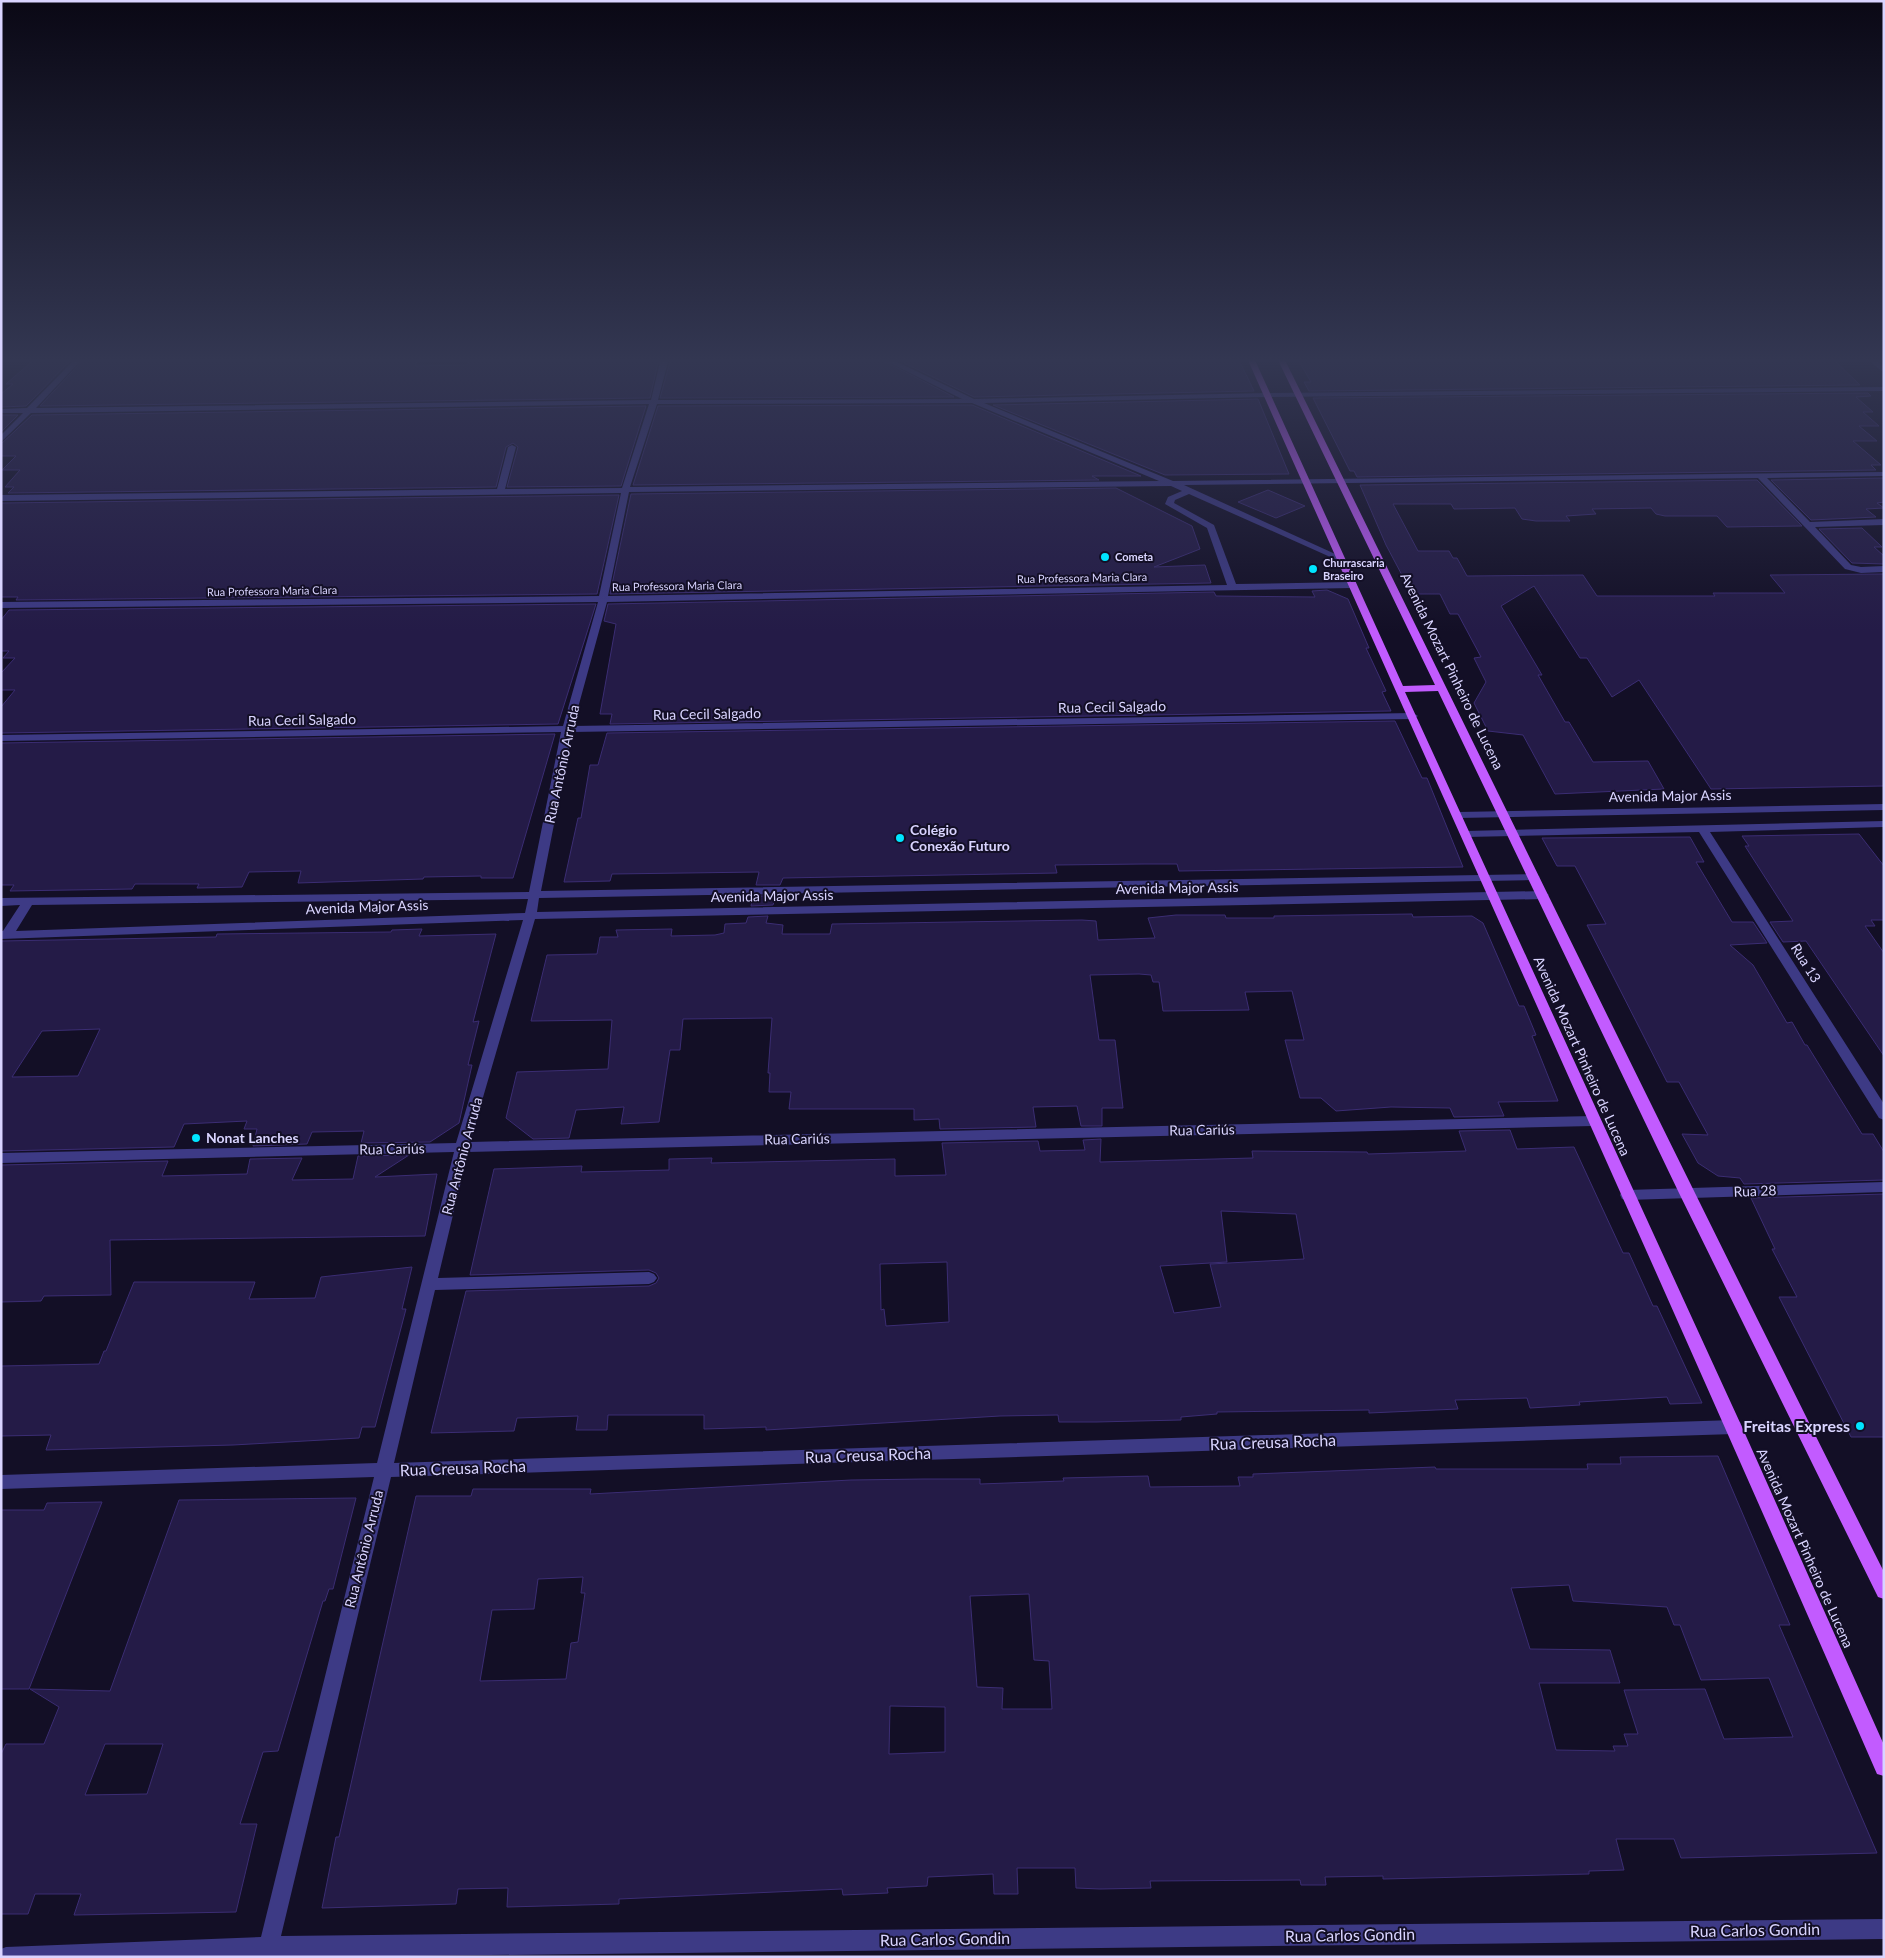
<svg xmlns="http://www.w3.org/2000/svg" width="1885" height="1958" font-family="Lato,sans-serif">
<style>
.building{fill:#241b47;stroke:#3b2d73;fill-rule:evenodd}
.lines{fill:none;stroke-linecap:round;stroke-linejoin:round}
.minor{fill:#3d3a85;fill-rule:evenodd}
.major{fill:#c25bff;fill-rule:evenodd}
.poi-dot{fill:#00e5ff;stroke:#130f26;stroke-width:2}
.labels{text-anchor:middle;stroke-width:4;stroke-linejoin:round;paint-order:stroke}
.far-poi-label{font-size:11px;font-weight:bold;fill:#d9d4ff;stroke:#130f26;text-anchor:start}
.far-street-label{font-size:11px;fill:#d9d4ff;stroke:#130f26}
.street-label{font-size:14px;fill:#d9d4ff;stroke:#130f26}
.poi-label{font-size:14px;font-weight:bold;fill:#d9d4ff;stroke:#130f26;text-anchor:start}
.near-poi-label{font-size:16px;font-weight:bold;fill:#d9d4ff;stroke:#130f26;text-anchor:end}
.near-street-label{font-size:16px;fill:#d9d4ff;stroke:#130f26}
</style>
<rect width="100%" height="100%" fill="#130f26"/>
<!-- building -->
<g class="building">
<path d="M 36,358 L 73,358 L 26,406 L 1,407 L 1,394 L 13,384 L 6,384 Z"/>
<path d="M 85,358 L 419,358 L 415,366 L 467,365 L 471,359 L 659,358 L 650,398 L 40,406 Z"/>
<path d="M 671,358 L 878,358 L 954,397 L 660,398 Z"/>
<path d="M 894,358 L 1238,358 L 1254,391 L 974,397 Z"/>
<path d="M 1297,358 L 1504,358 L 1506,361 L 1832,358 L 1860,385 L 1309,391 L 1304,382 L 1311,382 Z"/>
<path d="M 1868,393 L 1871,396 L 1856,397 L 1873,412 L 1863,412 L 1879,426 L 1859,426 L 1877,441 L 1853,441 L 1881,465 L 1871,465 L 1876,470 L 1357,477 L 1354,471 L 1350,471 L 1313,398 Z"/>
<path d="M 1258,399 L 1289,474 L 1165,475 L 993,405 Z"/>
<path d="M 972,405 L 1141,476 L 1092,476 L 1099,480 L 633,485 L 658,406 Z"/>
<path d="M 646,406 L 621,486 L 507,487 L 518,447 L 513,443 L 506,447 L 496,487 L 8,493 L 14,487 L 5,487 L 20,470 L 2,470 L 16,456 L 1,456 L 1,444 L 32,415 Z"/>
<path d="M 1,415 L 18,415 L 1,432 Z"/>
<path d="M 1884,478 L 1884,502 L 1877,503 L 1884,508 L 1866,509 L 1876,517 L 1811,520 L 1771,480 Z"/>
<path d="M 1757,480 L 1802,526 L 1727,527 L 1717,516 L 1665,516 L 1656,514 L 1651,508 L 1592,509 L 1596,514 L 1566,516 L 1570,521 L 1536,521 L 1522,519 L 1515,508 L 1454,509 L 1451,504 L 1393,504 L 1418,551 L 1449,551 L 1453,558 L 1457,558 L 1467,576 L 1583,575 L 1597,596 L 1715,596 L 1713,593 L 1785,593 L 1770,575 L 1884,574 L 1884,786 L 1711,789 L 1639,680 L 1612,697 L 1587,658 L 1580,658 L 1534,586 L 1501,606 L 1542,675 L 1538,675 L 1565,722 L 1569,722 L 1593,762 L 1648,761 L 1664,789 L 1555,794 L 1523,735 L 1488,731 L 1474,703 L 1486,682 L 1474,658 L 1481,657 L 1458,614 L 1450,614 L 1440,594 L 1412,594 L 1386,545 L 1360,485 Z"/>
<path d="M 1116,488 L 1192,526 L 1200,549 L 1154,567 L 1205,565 L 1211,583 L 610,594 L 631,494 Z"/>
<path d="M 1268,490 L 1305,506 L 1276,518 L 1238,502 Z"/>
<path d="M 619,495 L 597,594 L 16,600 L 18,597 L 1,597 L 1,503 Z"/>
<path d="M 1862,528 L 1882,547 L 1874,547 L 1884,556 L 1884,564 L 1852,563 L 1819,529 Z"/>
<path d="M 1327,590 L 1348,599 L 1369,648 L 1366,648 L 1386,691 L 1382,692 L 1391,711 L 610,724 L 612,714 L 600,714 L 616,624 L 604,621 L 608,604 L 1214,592 L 1216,596 L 1315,597 L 1312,591 Z"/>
<path d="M 596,604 L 558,724 L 1,733 L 1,707 L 15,690 L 1,690 L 1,673 L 15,658 L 3,658 L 9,651 L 1,651 L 1,620 L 9,610 Z"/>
<path d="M 1395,721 L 1422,778 L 1427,778 L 1463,867 L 1179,871 L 1177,864 L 1144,864 L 1055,865 L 1057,873 L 783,878 L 780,885 L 756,885 L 759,872 L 612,874 L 610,881 L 564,882 L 578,818 L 581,818 L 590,765 L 598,765 L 607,733 Z"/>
<path d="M 555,734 L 513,878 L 481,878 L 481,876 L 424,877 L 423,879 L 298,883 L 301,871 L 249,872 L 242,887 L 197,888 L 199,884 L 135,884 L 132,889 L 10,891 L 14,885 L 1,885 L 1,743 Z"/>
<path d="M 1859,834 L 1884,866 L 1884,920 L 1871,920 L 1875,926 L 1865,926 L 1884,953 L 1884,1056 L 1806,941 L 1783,942 L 1770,922 L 1793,921 L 1745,846 L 1749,846 L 1742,836 Z"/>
<path d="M 1690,837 L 1704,862 L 1696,862 L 1732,922 L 1753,922 L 1767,943 L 1730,945 L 1753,965 L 1787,1023 L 1792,1022 L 1805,1045 L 1807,1045 L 1862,1134 L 1873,1134 L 1884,1152 L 1884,1180 L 1744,1184 L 1740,1178 L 1718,1176 L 1698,1163 L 1682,1134 L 1708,1135 L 1679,1082 L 1667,1082 L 1587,925 L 1606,924 L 1575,866 L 1557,866 L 1542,838 Z"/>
<path d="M 753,896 L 776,896 L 773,905 L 751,906 Z"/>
<path d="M 1412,914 L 1413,917 L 1472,916 L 1483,923 L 1519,1006 L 1524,1006 L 1536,1035 L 1532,1036 L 1558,1101 L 1498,1102 L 1504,1116 L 1454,1117 L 1450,1108 L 1391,1107 L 1336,1111 L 1321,1098 L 1300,1098 L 1285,1040 L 1304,1040 L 1292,991 L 1245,992 L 1249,1010 L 1163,1011 L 1159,982 L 1153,982 L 1151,975 L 1139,974 L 1090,975 L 1099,1040 L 1115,1040 L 1123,1108 L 1102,1108 L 1102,1126 L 1081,1126 L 1077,1106 L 1033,1107 L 1036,1127 L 940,1129 L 939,1119 L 914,1120 L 914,1109 L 789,1109 L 791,1092 L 769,1092 L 770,1073 L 768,1073 L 772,1018 L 683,1019 L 680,1050 L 670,1050 L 659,1122 L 621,1124 L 624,1107 L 576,1110 L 569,1138 L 533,1139 L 506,1118 L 517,1072 L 608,1069 L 612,1020 L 531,1021 L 547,955 L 597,954 L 600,937 L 618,937 L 616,930 L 672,929 L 671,936 L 715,935 L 724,933 L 725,924 L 746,923 L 748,917 L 768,916 L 766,923 L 783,925 L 782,934 L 830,934 L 832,924 L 1082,920 L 1096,921 L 1098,940 L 1155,938 L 1148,918 L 1176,915 L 1225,915 L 1226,918 L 1274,918 L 1274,916 Z"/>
<path d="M 422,929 L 419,936 L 496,934 L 473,1022 L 479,1021 L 468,1065 L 472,1065 L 459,1123 L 430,1142 L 361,1143 L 364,1131 L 312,1132 L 307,1144 L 253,1146 L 257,1129 L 244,1129 L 247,1121 L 184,1124 L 174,1147 L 1,1151 L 1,941 L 216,937 L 217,934 L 391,932 L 392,930 ZM 100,1029 L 78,1076 L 12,1077 L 42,1031 Z"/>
<path d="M 1510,1130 L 1517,1149 L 1574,1147 L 1623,1253 L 1629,1253 L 1653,1306 L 1657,1306 L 1702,1403 L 1670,1404 L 1667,1397 L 1579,1402 L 1580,1405 L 1530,1408 L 1527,1398 L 1455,1400 L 1458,1409 L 1369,1413 L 1369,1410 L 1217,1412 L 1217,1414 L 1181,1417 L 1181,1420 L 1096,1422 L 1059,1422 L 1058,1415 L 1000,1416 L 766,1430 L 766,1427 L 704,1429 L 704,1415 L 608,1415 L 607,1430 L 576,1430 L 578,1416 L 517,1418 L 514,1431 L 431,1433 L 466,1291 L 649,1286 L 656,1283 L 659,1278 L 656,1273 L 649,1270 L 470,1275 L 494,1169 L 582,1166 L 581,1172 L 669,1170 L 669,1159 L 712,1158 L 711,1163 L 895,1159 L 895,1176 L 946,1175 L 942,1143 L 1038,1141 L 1040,1151 L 1085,1150 L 1083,1140 L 1101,1139 L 1100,1162 L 1253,1158 L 1252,1151 L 1367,1152 L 1368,1154 L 1466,1151 L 1459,1131 ZM 1221,1211 L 1296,1214 L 1304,1259 L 1210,1264 L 1221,1307 L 1174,1313 L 1160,1266 L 1227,1262 ZM 947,1262 L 949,1322 L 886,1326 L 884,1309 L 881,1310 L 880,1264 Z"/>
<path d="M 409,1155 L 375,1177 L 437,1174 L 425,1236 L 110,1240 L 111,1295 L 44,1296 L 41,1301 L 1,1302 L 1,1165 L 168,1161 L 162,1176 L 247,1174 L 250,1159 L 302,1158 L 292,1180 L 353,1179 L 358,1156 Z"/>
<path d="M 1884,1194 L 1884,1437 L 1851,1437 L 1779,1297 L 1797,1297 L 1772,1249 L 1775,1249 L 1751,1198 Z"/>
<path d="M 412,1267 L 402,1309 L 406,1309 L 375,1427 L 362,1427 L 359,1438 L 233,1445 L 46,1450 L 51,1435 L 1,1436 L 1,1366 L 99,1364 L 104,1351 L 106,1351 L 134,1282 L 255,1282 L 249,1299 L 315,1298 L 321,1277 Z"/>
<path d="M 1718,1456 L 1790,1625 L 1779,1625 L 1877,1853 L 1681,1858 L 1674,1839 L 1616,1839 L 1624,1870 L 1589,1871 L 1589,1874 L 1383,1879 L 1383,1876 L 1325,1877 L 1326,1885 L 1301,1885 L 1300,1880 L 1150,1881 L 1151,1888 L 1100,1889 L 1076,1888 L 1075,1868 L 1017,1868 L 1018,1894 L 994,1894 L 993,1874 L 928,1877 L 927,1886 L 887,1888 L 888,1893 L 843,1895 L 842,1889 L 619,1899 L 619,1904 L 507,1907 L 508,1888 L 458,1889 L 456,1904 L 322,1908 L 336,1837 L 339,1837 L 416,1496 L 471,1496 L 473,1489 L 591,1489 L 590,1494 L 851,1480 L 924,1479 L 980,1479 L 980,1484 L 1064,1481 L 1063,1478 L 1148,1476 L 1150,1487 L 1240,1486 L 1238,1477 L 1253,1477 L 1253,1474 L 1435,1467 L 1436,1469 L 1588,1469 L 1587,1464 L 1621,1464 L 1620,1457 ZM 583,1577 L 581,1593 L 585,1593 L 578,1642 L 571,1643 L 566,1679 L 480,1681 L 492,1610 L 534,1609 L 538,1579 ZM 1569,1585 L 1573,1601 L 1667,1607 L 1674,1625 L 1680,1625 L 1701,1680 L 1769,1678 L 1793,1737 L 1724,1739 L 1705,1689 L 1624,1690 L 1638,1734 L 1624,1734 L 1628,1746 L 1613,1746 L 1615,1751 L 1556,1750 L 1539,1683 L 1620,1683 L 1610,1650 L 1530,1649 L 1511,1588 ZM 1029,1594 L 1034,1660 L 1049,1661 L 1052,1709 L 1002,1709 L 1003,1688 L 977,1687 L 970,1596 ZM 890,1706 L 945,1707 L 945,1752 L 889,1754 Z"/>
<path d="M 356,1498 L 333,1589 L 329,1589 L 325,1601 L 323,1601 L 278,1751 L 263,1752 L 240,1824 L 257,1824 L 236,1912 L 74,1915 L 81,1894 L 35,1894 L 28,1914 L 1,1914 L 1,1754 L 6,1744 L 44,1744 L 59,1707 L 30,1689 L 110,1691 L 179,1500 ZM 105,1744 L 163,1744 L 147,1794 L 85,1795 Z"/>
<path d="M 102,1502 L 29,1689 L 1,1689 L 1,1510 L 44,1510 L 47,1503 Z"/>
</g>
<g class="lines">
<!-- minor -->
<g class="minor">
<path d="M 76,358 L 83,358 L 36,408 L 651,400 L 661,358 L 669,358 L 658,400 L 962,399 L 880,358 L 889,358 L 974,399 L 1267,393 L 1884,387 L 1884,391 L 1267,397 L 984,403 L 1173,481 L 1884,472 L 1884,476 L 1767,478 L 1810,522 L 1884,519 L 1884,525 L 1815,527 L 1851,565 L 1861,567 L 1884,566 L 1884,572 L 1861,573 L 1845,569 L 1758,478 L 1184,485 L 1344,558 L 1337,560 L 1189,494 L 1175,500 L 1174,503 L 1214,525 L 1236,584 L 1352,582 L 1357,585 L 1352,588 L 607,602 L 573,726 L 1413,713 L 1418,716 L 1413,719 L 572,732 L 541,891 L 1534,874 L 1540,877 L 1534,880 L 539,898 L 537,912 L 1543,891 L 1549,895 L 1543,899 L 535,919 L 470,1142 L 1593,1116 L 1598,1118 L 1600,1121 L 1598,1124 L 1593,1126 L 468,1152 L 438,1278 L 649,1272 L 654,1274 L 657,1278 L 654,1282 L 649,1284 L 435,1290 L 394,1463 L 1734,1420 L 1740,1422 L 1742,1427 L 1740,1432 L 1734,1434 L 391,1477 L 281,1936 L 1884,1919 L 1884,1939 L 326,1957 L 1,1957 L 1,1949 L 6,1947 L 261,1937 L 374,1477 L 1,1489 L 1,1475 L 377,1463 L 454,1152 L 1,1163 L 1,1153 L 456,1143 L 523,920 L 1,939 L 1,931 L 3,931 L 20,905 L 1,906 L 1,898 L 529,892 L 561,732 L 1,741 L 1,735 L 563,726 L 598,602 L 1,608 L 1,602 L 599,596 L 621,493 L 1,501 L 1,495 L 497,489 L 508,447 L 512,445 L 516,447 L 505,489 L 622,488 L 649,404 L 31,413 L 1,442 L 1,435 L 23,413 L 1,413 L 1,409 L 27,408 ZM 972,403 L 1159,481 L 630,487 L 657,404 ZM 1171,486 L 1182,491 L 1168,497 L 1165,504 L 1207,528 L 1227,585 L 608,596 L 629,492 ZM 528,899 L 525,913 L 16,931 L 32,905 Z"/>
<path d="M 1866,358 L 1874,358 L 1884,367 L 1884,373 Z"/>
<path d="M 1884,804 L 1884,810 L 1458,818 L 1452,815 L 1458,812 Z"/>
<path d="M 1884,821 L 1884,827 L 1710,832 L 1884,1104 L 1884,1120 L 1879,1118 L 1699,832 L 1466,837 L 1460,834 L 1466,831 Z"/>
<path d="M 1884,1182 L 1884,1192 L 1627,1200 L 1622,1199 L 1620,1195 L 1622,1191 L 1627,1190 Z"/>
</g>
<!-- major -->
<path class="major" d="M 1247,358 L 1254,358 L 1403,686 L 1435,685 L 1277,358 L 1284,358 C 1484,763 1681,1169 1884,1572 L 1884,1599 L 1878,1597 L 1679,1193 L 1438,691 L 1405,692 L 1742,1427 L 1884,1745 L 1884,1776 L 1877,1774 C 1671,1300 1457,830 1247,358 Z"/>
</g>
<!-- sky -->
<linearGradient id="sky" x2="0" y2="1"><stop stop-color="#0a0815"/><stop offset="0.57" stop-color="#333752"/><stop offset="1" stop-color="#333752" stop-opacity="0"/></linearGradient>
<rect width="1885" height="632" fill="url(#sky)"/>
<!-- markers -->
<g class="poi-dot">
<circle cx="1105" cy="557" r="5"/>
<circle cx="1313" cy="569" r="5"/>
<circle cx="900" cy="838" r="5"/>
<circle cx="196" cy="1138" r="5"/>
<circle cx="1860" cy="1426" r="5"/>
</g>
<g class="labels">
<!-- far-poi labels -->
<g class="far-poi-label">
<text x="1115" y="561">Cometa</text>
<text x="1323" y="567">Churrascaria<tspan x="1323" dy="13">Braseiro</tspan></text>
</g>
<!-- far-street labels -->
<g class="far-street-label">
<text transform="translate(1082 578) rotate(-1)" y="4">Rua Professora Maria Clara</text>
<text transform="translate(677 586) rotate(-1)" y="4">Rua Professora Maria Clara</text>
<text transform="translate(272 591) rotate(-1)" y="4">Rua Professora Maria Clara</text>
</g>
<!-- street labels -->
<g class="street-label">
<text transform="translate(1452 671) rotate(64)" y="5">Avenida Mozart Pinheiro de Lucena</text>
<text transform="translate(1112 707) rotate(-1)" y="5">Rua Cecil Salgado</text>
<text transform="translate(707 714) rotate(-1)" y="5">Rua Cecil Salgado</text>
<text transform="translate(302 720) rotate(-1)" y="5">Rua Cecil Salgado</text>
<text transform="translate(562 764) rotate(-78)" y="5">Rua Antônio Arruda</text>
<text transform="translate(1670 796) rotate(-1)" y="5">Avenida Major Assis</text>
<text transform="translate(1177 888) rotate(-1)" y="5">Avenida Major Assis</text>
<text transform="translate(772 896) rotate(-1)" y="5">Avenida Major Assis</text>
<text transform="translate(367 907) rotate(-2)" y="5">Avenida Major Assis</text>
<text transform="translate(1806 963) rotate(58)" y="5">Rua 13</text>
<text transform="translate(1582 1056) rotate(66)" y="5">Avenida Mozart Pinheiro de Lucena</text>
<text transform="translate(1202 1130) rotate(-1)" y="5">Rua Cariús</text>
<text transform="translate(797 1139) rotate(-1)" y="5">Rua Cariús</text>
<text transform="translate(392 1149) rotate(-1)" y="5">Rua Cariús</text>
<text transform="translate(462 1156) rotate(-75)" y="5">Rua Antônio Arruda</text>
<text transform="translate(1755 1191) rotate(-2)" y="5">Rua 28</text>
<text transform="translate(1805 1548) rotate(66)" y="5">Avenida Mozart Pinheiro de Lucena</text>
<text transform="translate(364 1549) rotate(-76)" y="5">Rua Antônio Arruda</text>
</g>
<!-- poi labels -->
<g class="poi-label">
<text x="910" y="835">Colégio<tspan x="910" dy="16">Conexão Futuro</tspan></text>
<text x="206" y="1143">Nonat Lanches</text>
</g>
<!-- near-poi labels -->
<g class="near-poi-label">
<text x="1850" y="1432">Freitas Express</text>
</g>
<!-- near-street labels -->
<g class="near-street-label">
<text transform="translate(1273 1442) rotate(-2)" y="6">Rua Creusa Rocha</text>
<text transform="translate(868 1455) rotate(-2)" y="6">Rua Creusa Rocha</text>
<text transform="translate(463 1468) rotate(-2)" y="6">Rua Creusa Rocha</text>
<text transform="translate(1755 1930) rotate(-1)" y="6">Rua Carlos Gondin</text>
<text transform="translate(1350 1935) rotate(-1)" y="6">Rua Carlos Gondin</text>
<text transform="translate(945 1939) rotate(-1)" y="6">Rua Carlos Gondin</text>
</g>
</g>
<!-- border -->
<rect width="1885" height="1958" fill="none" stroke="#d9d4ff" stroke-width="5"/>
</svg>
